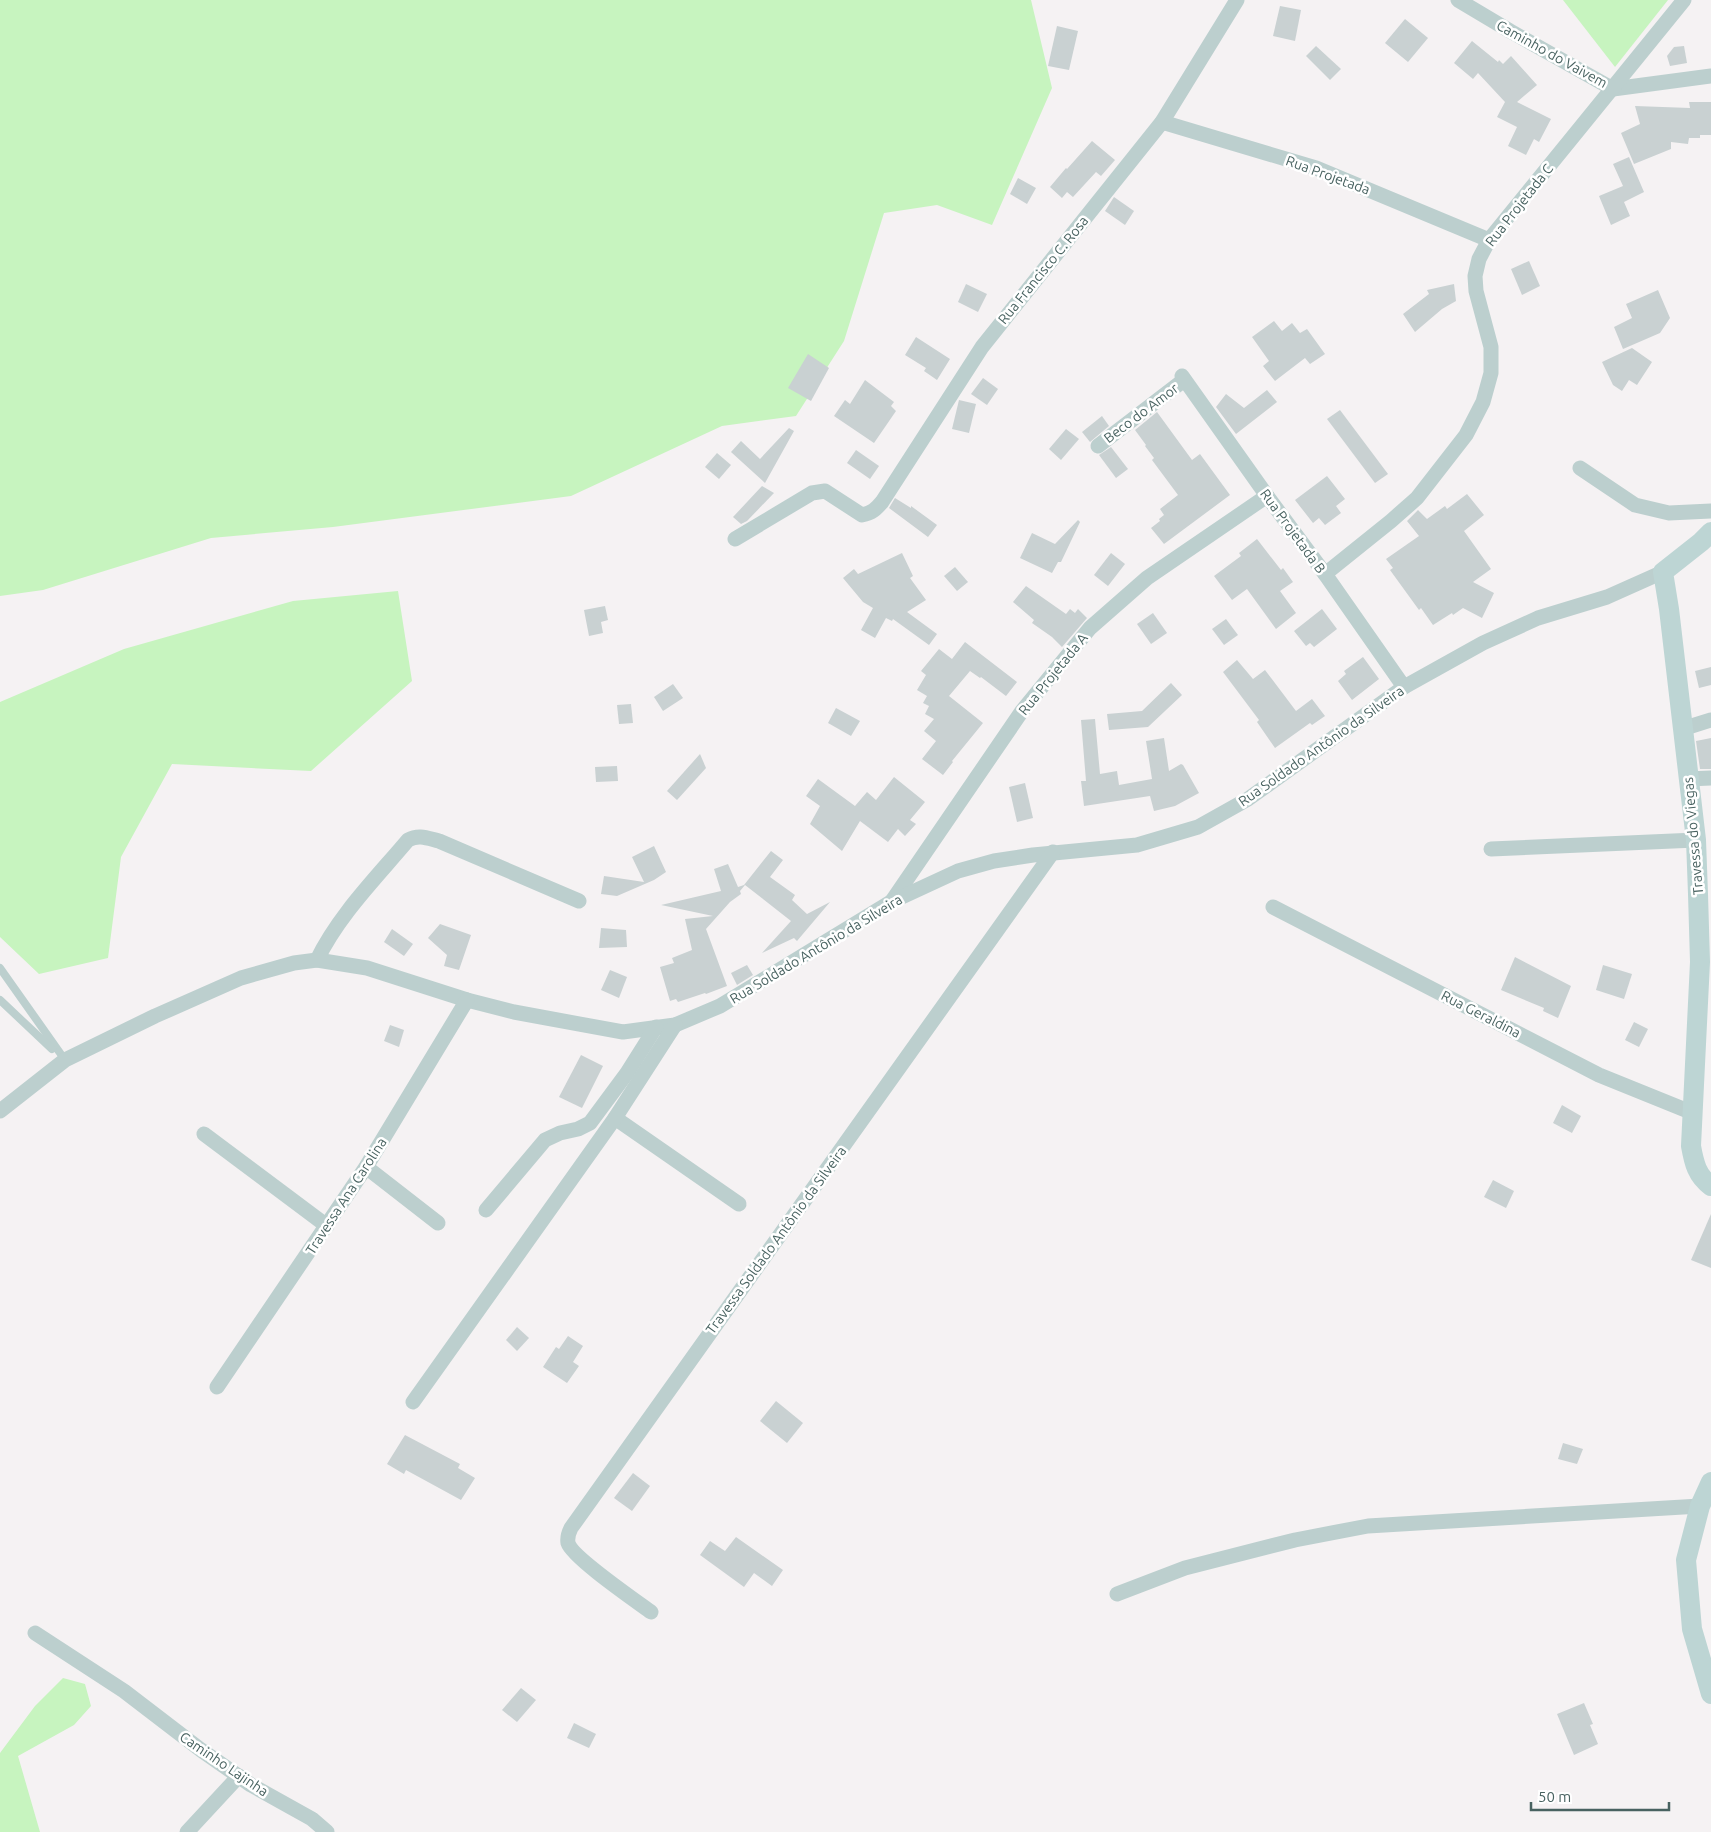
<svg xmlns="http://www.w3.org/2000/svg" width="1711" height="1832" font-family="Ubuntu,sans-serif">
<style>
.green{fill:#c7f4bf}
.building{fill:#c9d1d2}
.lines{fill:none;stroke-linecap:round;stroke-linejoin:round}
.lane{stroke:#bccfce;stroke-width:8}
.street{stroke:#bccfce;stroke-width:15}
.secondary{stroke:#bdd5d4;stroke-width:20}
.labels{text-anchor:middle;stroke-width:5;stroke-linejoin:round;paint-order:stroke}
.street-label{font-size:14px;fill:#486260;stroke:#fff}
</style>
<rect width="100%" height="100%" fill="#f5f2f3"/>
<!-- green -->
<g class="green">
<path d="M 0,0 L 1031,0 L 1052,88 L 992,225 L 937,205 L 884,213 L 844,341 L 796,416 L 722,426 L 571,496 L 333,527 L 211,538 L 43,590 L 0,596 Z"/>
<path d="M 1563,0 L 1668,0 L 1615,67 Z"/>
<path d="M 398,591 L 412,681 L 311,771 L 172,764 L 121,857 L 108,958 L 39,974 L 0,937 L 0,702 L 124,649 L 293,601 Z"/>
<path d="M 63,1678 L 85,1684 L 91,1706 L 74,1725 L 18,1756 L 40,1832 L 0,1832 L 0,1753 L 35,1706 Z"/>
</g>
<!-- building -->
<g class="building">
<path d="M 1280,6 L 1301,10 L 1295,41 L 1273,36 Z"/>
<path d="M 1405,19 L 1428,38 L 1408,62 L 1385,43 Z"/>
<path d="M 1057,26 L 1078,31 L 1069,70 L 1048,66 Z"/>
<path d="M 1472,41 L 1498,62 L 1499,60 L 1503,64 L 1511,56 L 1537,85 L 1517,102 L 1551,119 L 1539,142 L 1534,139 L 1526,155 L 1508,146 L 1517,127 L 1497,117 L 1505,102 L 1478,73 L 1473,79 L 1454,63 Z"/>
<path d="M 1316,46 L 1341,69 L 1330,80 L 1306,56 Z"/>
<path d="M 1684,46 L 1687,63 L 1670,66 L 1667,56 L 1674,47 Z"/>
<path d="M 1689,102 L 1711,102 L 1711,135 L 1700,135 L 1700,138 L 1689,138 L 1688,144 L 1671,142 L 1671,149 L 1634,164 L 1621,133 L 1640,124 L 1635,106 L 1690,108 Z"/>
<path d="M 1092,141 L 1115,160 L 1101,176 L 1096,172 L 1073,197 L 1067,192 L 1062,198 L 1050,187 L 1066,168 L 1067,169 Z"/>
<path d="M 1629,157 L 1644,192 L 1624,202 L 1630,216 L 1611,225 L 1599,196 L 1623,186 L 1613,164 Z"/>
<path d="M 1018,178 L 1036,188 L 1027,204 L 1010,194 Z"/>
<path d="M 1114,197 L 1134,211 L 1125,225 L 1105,211 Z"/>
<path d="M 1529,261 L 1540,286 L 1522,295 L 1511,269 Z"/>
<path d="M 966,284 L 987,294 L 978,312 L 958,302 Z"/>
<path d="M 1454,284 L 1456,301 L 1442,309 L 1415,332 L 1403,314 L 1429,294 L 1427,290 Z"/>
<path d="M 1658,290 L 1670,318 L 1660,333 L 1623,349 L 1614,327 L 1632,318 L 1626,304 Z"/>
<path d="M 1274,321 L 1282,331 L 1292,323 L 1300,333 L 1307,329 L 1325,354 L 1310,364 L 1305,358 L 1275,381 L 1263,366 L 1269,361 L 1252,337 Z"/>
<path d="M 916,337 L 950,359 L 937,380 L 924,371 L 926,368 L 905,355 Z"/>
<path d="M 1632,348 L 1652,362 L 1637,385 L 1629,380 L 1622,391 L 1613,385 L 1602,362 Z"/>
<path d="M 808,354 L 829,368 L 811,401 L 788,388 Z"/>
<path d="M 983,378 L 998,389 L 987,405 L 971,394 Z"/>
<path d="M 865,380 L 894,402 L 891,406 L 896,411 L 874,443 L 834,416 L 845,400 L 850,404 Z"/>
<path d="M 1267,390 L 1277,402 L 1236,434 L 1216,407 L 1226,394 L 1244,408 Z"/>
<path d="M 959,400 L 976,404 L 969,433 L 952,429 Z"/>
<path d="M 1340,410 L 1388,474 L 1375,483 L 1327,419 Z"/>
<path d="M 1157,412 L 1192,460 L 1200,454 L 1230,495 L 1164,544 L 1151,528 L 1160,521 L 1159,519 L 1164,515 L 1160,509 L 1178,495 L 1152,460 L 1154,458 L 1145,446 L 1146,445 L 1135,430 Z"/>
<path d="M 1102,416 L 1109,426 L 1090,442 L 1082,432 Z"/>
<path d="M 789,428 L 794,431 L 765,483 L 731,452 L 741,441 L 760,459 Z"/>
<path d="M 1066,429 L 1079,439 L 1061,460 L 1049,449 Z"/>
<path d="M 1111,447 L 1128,469 L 1116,478 L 1099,455 Z"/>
<path d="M 856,450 L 879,466 L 870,479 L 847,463 Z"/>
<path d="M 717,453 L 731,465 L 719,479 L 705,467 Z"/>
<path d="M 1327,476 L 1345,499 L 1336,506 L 1341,513 L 1325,525 L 1319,518 L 1313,523 L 1295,500 Z"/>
<path d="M 762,486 L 774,493 L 747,521 L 741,524 L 733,517 Z"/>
<path d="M 1467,494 L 1484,515 L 1464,531 L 1491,569 L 1473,582 L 1494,593 L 1482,618 L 1463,608 L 1453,615 L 1452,613 L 1433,625 L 1421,608 L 1419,610 L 1390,570 L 1393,568 L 1386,559 L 1419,536 L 1407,521 L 1418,510 L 1427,519 L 1445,506 L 1447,509 Z"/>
<path d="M 895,498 L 911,508 L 911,506 L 937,525 L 928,537 L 889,508 Z"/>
<path d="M 1078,520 L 1080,522 L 1061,562 L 1058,562 L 1052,573 L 1020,558 L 1032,533 L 1055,544 Z"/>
<path d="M 1257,539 L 1281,570 L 1283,568 L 1293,582 L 1280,591 L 1296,613 L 1276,629 L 1247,589 L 1232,600 L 1214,576 L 1241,556 L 1239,553 Z"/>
<path d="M 902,553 L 913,576 L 910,578 L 926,600 L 907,612 L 937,634 L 929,645 L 893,619 L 892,621 L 886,618 L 875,638 L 861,630 L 873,608 L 863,602 L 843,578 L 854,569 L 858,574 Z"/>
<path d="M 1111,553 L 1125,564 L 1108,586 L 1094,575 Z"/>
<path d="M 955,567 L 968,582 L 957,591 L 944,576 Z"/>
<path d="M 1026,586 L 1066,614 L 1070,609 L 1075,613 L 1078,609 L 1087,618 L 1062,647 L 1052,637 L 1032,623 L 1034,620 L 1013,602 Z"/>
<path d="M 605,606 L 608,620 L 601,622 L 603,633 L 589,636 L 584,610 Z"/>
<path d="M 1322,609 L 1337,629 L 1314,647 L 1310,643 L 1306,646 L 1294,631 Z"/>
<path d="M 1153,613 L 1167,633 L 1151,644 L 1137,624 Z"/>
<path d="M 1226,619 L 1238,635 L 1224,645 L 1212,629 Z"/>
<path d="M 965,642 L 1017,682 L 1006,696 L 981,677 L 980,678 L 970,671 L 949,696 L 983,723 L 952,761 L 953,762 L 943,775 L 922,759 L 936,741 L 924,731 L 934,719 L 925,714 L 929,706 L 923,703 L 927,696 L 917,690 L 926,675 L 921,671 L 939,649 L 952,659 Z"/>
<path d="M 1363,657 L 1379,679 L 1352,700 L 1338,681 L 1346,674 L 1344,671 Z"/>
<path d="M 1237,660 L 1253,679 L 1265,670 L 1296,711 L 1312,699 L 1325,716 L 1312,725 L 1310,723 L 1275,748 L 1257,722 L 1259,720 L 1223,672 Z"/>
<path d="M 1711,667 L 1711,685 L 1699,688 L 1695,671 Z"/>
<path d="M 1171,683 L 1182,695 L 1148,727 L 1109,730 L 1107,714 L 1142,711 Z"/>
<path d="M 673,684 L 683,698 L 663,711 L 654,697 Z"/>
<path d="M 631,704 L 633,723 L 619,724 L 617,705 Z"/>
<path d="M 836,708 L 860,721 L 851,736 L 828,723 Z"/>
<path d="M 1095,719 L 1100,774 L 1117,771 L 1119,785 L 1152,779 L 1146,741 L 1164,738 L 1169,771 L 1181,764 L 1183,765 L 1199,793 L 1175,806 L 1154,811 L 1150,796 L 1084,806 L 1081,781 L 1086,781 L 1081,720 Z"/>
<path d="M 1711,738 L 1711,769 L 1700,769 L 1696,741 Z"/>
<path d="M 700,754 L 706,768 L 677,800 L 667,791 Z"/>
<path d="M 617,766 L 618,781 L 596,782 L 595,767 Z"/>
<path d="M 894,777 L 925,802 L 910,820 L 916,824 L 905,836 L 898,829 L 888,842 L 860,821 L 842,851 L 810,824 L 820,806 L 806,796 L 818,779 L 855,806 L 867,792 L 876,800 Z"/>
<path d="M 1025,783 L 1033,818 L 1017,822 L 1009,787 Z"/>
<path d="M 654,846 L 666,872 L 654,880 L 617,896 L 601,894 L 604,876 L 644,882 L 632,857 Z"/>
<path d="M 771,851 L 783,860 L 770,877 L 795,895 L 792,900 L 807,914 L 830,902 L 797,941 L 794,938 L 762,953 L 791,921 L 745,885 L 740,891 L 741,894 L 730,902 L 706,929 L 727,986 L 706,994 L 705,993 L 678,1002 L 676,999 L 670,1001 L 660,967 L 674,963 L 672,958 L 692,950 L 685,919 L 713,916 L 661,905 L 721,891 L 714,869 L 728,864 L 738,887 L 744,885 Z"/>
<path d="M 440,924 L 471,935 L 459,970 L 444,966 L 447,955 L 428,938 Z"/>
<path d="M 601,928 L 626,930 L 627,947 L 599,948 Z"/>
<path d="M 392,929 L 413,944 L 404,956 L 384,942 Z"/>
<path d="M 1515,957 L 1571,986 L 1558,1018 L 1543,1011 L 1544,1008 L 1501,990 Z"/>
<path d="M 747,965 L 753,975 L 737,985 L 731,973 Z"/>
<path d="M 1603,965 L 1632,974 L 1624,999 L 1596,990 Z"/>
<path d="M 610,970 L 627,977 L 619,998 L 601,990 Z"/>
<path d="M 1634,1022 L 1648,1029 L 1639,1047 L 1625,1040 Z"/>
<path d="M 390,1025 L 404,1030 L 399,1047 L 384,1041 Z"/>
<path d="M 581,1055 L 603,1066 L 582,1108 L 559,1097 Z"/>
<path d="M 1562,1105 L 1581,1116 L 1572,1133 L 1553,1123 Z"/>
<path d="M 1493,1180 L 1514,1191 L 1506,1208 L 1484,1197 Z"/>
<path d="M 1711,1214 L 1711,1268 L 1691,1260 Z"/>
<path d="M 517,1327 L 529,1338 L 517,1351 L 506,1340 Z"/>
<path d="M 568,1336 L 583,1346 L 573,1362 L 579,1366 L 567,1383 L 543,1367 L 556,1347 L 559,1349 Z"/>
<path d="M 776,1401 L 803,1423 L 787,1443 L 760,1421 Z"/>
<path d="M 405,1435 L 460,1464 L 458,1468 L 475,1478 L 461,1500 L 406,1470 L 404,1474 L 387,1464 Z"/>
<path d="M 1563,1443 L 1583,1449 L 1577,1464 L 1558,1459 Z"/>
<path d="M 633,1473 L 650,1486 L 632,1511 L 614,1498 Z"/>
<path d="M 736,1537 L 783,1570 L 772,1586 L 754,1573 L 744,1587 L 700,1555 L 710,1541 L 725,1551 Z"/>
<path d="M 521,1688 L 536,1700 L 517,1722 L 502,1710 Z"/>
<path d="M 1584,1703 L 1593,1724 L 1590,1725 L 1598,1744 L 1574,1755 L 1557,1714 Z"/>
<path d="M 574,1723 L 596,1734 L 589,1748 L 567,1738 Z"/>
</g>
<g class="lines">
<!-- lane -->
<g class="lane">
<path d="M 0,968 L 65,1060"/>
<path d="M 0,1000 L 52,1049"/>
</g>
<!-- street -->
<g class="street">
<path d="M 1458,0 L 1510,31 L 1613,89 L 1711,76"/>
<path d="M 1162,122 L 1316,168 L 1489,240"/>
<path d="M 1182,376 L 1267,496 L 1325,574 L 1404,687"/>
<path d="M 1098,446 L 1184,380"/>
<path d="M 1580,468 L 1635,505 L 1669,513 L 1711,511"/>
<path d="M 735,539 L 812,493 L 825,491 L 862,515 C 872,513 876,509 882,502 L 982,347 L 1162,122 L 1237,0"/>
<path d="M 1325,574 L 1391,521 L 1417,498 L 1466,435 L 1483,402 L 1491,373 L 1491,347 L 1476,291 L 1475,276 L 1479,259 L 1489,240 L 1684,0"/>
<path d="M 1682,729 L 1711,720"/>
<path d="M 1688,779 L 1711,778"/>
<path d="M 1491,849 L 1696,840"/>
<path d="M 892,901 L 1022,711 L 1090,628 L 1147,578 L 1267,496"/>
<path d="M 1273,907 L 1599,1075 L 1693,1113"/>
<path d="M 317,960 C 338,916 376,878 408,840 C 419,834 427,838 439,841 L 579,901"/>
<path d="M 0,1111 L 65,1060 L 155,1016 L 241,978 L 294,963 L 317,960 L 367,968 L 467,1000 L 514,1012 L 623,1032 L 675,1025 L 720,1006 L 891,902 L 958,871 L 994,861 L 1033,855 L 1137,845 L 1198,827 L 1248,799 L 1404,687 L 1483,643 L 1538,618 L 1607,597 L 1663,572"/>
<path d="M 615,1118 L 739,1204"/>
<path d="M 204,1134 L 327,1226"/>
<path d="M 366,1167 L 438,1223"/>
<path d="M 486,1210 L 545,1140 L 560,1133 L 578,1129 L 590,1123 L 627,1073 L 656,1027"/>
<path d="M 217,1387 L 366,1167 L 467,1000"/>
<path d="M 413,1402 L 615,1118 L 675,1025"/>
<path d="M 1117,1594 L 1185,1568 L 1295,1540 L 1368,1526 L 1700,1506"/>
<path d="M 651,1612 C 636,1601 572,1557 568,1543 C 567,1537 569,1532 571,1528 L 1053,852"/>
<path d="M 35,1633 L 124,1691 L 201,1750 L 251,1785 L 312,1819 L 327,1832"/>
<path d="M 187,1832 L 239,1776"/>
</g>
<!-- secondary -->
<g class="secondary">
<path d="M 1711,532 L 1701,542 L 1663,572 L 1669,609 L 1696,840 L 1698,894 L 1700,962 L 1691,1146 C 1694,1163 1697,1176 1711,1186"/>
<path d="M 1711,1482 L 1700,1506 L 1686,1560 L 1692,1629 L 1711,1694"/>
</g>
</g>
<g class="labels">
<!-- street labels -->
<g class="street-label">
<text transform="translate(1552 54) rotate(29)" y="5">Caminho do Vaivem</text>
<text transform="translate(1328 175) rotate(20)" y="5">Rua Projetada</text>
<text transform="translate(1519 205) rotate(-52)" y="5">Rua Projetada C</text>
<text transform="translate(1043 270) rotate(-51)" y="5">Rua Francisco C. Rosa</text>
<text transform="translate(1141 413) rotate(-37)" y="5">Beco do Amor</text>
<text transform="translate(1293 531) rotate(54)" y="5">Rua Projetada B</text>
<text transform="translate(1053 674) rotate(-51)" y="5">Rua Projetada A</text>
<text transform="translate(1321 746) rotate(-35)" y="5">Rua Soldado Antônio da Silveira</text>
<text transform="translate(1693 836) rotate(-95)" y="5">Travessa do Viegas</text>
<text transform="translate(816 949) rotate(-31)" y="5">Rua Soldado Antônio da Silveira</text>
<text transform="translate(1481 1014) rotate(27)" y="5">Rua Geraldina</text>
<text transform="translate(346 1196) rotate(-57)" y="5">Travessa Ana Carolina</text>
<text transform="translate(776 1240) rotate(-54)" y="5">Travessa Soldado Antônio da Silveira</text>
<text transform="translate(224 1764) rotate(34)" y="5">Caminho Lajinha</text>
</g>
</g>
<!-- scale -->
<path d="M1531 1802v8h138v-8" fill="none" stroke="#486260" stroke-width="2.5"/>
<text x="1538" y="1802" font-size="15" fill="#486260" stroke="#ffffff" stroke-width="4" paint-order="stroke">50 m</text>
</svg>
